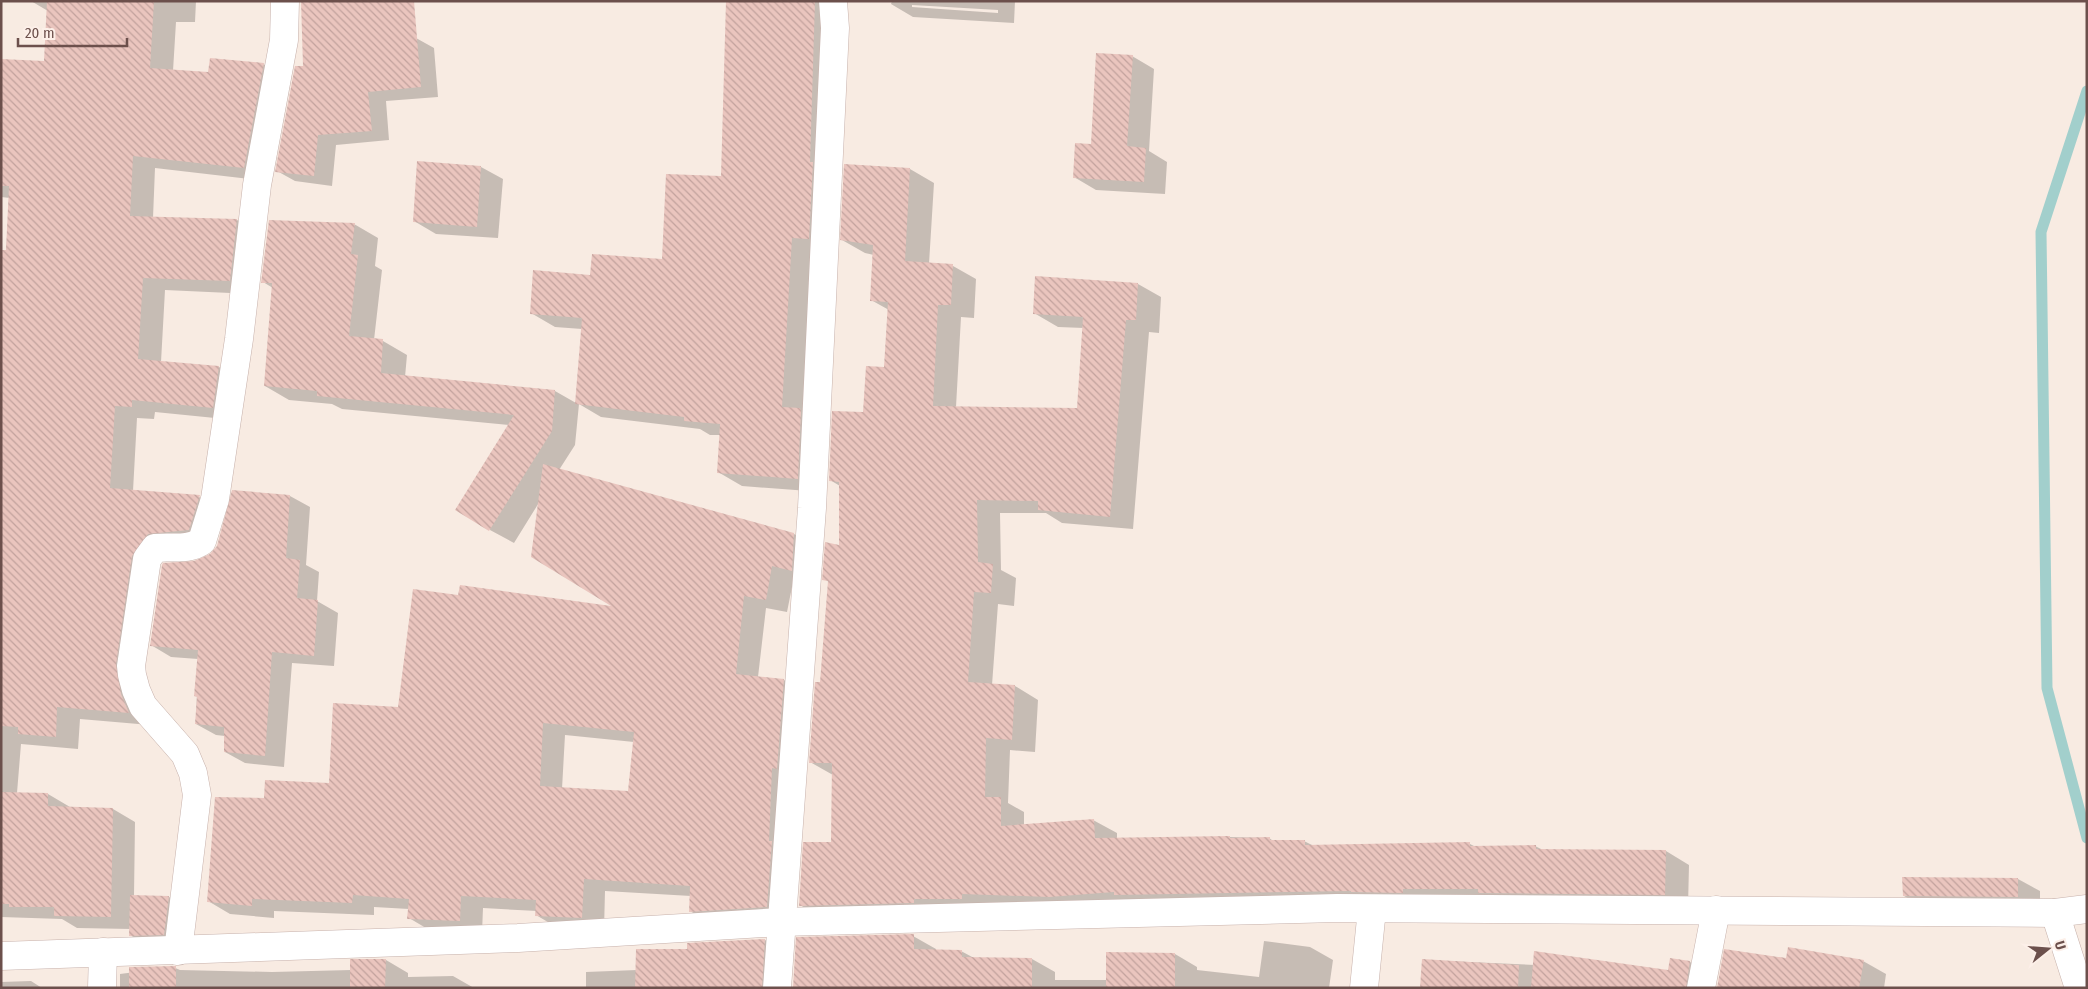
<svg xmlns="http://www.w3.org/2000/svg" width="2088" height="989" font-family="'Fira Sans Condensed',sans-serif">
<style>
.shadow{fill:#0003;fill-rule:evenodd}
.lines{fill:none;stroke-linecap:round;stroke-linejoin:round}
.stream{stroke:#a2cfcc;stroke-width:11}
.building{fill:url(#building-back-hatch);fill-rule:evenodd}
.minor-casing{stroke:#c7b1ab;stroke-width:29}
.tertiary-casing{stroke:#c7b1ab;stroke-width:29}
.minor{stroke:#fff;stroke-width:28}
.tertiary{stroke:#fff;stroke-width:28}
</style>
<defs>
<pattern id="building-back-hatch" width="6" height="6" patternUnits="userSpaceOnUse" patternTransform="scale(1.25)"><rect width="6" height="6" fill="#eac5be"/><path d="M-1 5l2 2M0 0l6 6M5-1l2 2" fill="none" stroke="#c2a29d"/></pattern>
</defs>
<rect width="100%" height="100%" fill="#f8ebe2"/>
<!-- shadow -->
<g class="shadow">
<path d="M 31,1 L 196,1 L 195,22 L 176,22 L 173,71 L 209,73 L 263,64 L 286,77 L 267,181 L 155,168 L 153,218 L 237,220 L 259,233 L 252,294 L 165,290 L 161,362 L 219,367 L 241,380 L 235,420 L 155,412 L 154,419 L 137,418 L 133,491 L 199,497 L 222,510 L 171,547 L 154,569 L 138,677 L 150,725 L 80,719 L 78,749 L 21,744 L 17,793 L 48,794 L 70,807 L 113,809 L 135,822 L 134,896 L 169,897 L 190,910 L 186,947 L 152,948 L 130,935 L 131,929 L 77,928 L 62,919 L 1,917 L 1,319 L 10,198 L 1,197 L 1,60 L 45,63 L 48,11 Z"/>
<path d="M 728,1 L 839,1 L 822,492 L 742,486 L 718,472 L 721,435 L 710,435 L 700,429 L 601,417 L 579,404 L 575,445 L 559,470 L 794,534 L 816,547 L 794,577 L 787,612 L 766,608 L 758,677 L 784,680 L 805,693 L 789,919 L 712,924 L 690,911 L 691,896 L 605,891 L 604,930 L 558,928 L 536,915 L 537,911 L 483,908 L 482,933 L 431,931 L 409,918 L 409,909 L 374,907 L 374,915 L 274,911 L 274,918 L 230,914 L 208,901 L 266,799 L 330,785 L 400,708 L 459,597 L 617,608 L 540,501 L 514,543 L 490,530 L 509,425 L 342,409 L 332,404 L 289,400 L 265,386 L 273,288 L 263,282 L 354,224 L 378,238 L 375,266 L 382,270 L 374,340 L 383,341 L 407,355 L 405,377 L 555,391 L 576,403 L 582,329 L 555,327 L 531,313 L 591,277 L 664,261 L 722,177 ZM 565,735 L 634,742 L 629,793 L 562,789 Z"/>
<path d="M 892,1 L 1015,1 L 1014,23 L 913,17 L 891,4 ZM 912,5 L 998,10 L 998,13 L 912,7 Z"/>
<path d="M 416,38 L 434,48 L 438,97 L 386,101 L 389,140 L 336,145 L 332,186 L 295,181 L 277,171 L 305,68 Z"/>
<path d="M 1132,56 L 1154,69 L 1149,151 L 1167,162 L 1165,194 L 1096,190 L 1074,177 L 1092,145 Z"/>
<path d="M 845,165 L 910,169 L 934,183 L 929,264 L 953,266 L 976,279 L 974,318 L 961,317 L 956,407 L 1078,409 L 1084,328 L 1058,327 L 1034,313 L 1138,284 L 1161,297 L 1159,333 L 1149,332 L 1133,529 L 1062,523 L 1046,513 L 1000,513 L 1001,570 L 1016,578 L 1014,606 L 998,604 L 992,685 L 1015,686 L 1038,700 L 1035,752 L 1010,750 L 1008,803 L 1024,812 L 1024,825 L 1093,820 L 1117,833 L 1117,839 L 1229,837 L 1269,838 L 1275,842 L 1304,841 L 1314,846 L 1470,844 L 1476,847 L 1535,846 L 1543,850 L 1666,851 L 1689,865 L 1688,907 L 823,919 L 800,905 L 832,843 L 833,775 L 810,762 L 821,684 L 829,582 L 824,579 L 840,547 L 840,486 L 830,480 L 885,368 L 889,310 L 871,300 L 874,255 L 865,253 L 842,240 Z"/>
<path d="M 481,167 L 503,179 L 498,238 L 436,234 L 414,221 Z"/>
<path d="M 233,491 L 290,496 L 310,507 L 306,565 L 319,572 L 317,601 L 338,613 L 334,666 L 292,663 L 284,767 L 245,763 L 225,752 L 225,736 L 216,735 L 196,724 L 198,659 L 171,657 L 151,645 L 194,563 L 211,555 L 218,546 Z"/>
<path d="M 2018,879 L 2040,891 L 2040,909 L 1926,908 L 1904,896 Z"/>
<path d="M 913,936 L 936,949 L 936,951 L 961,951 L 974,958 L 1032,959 L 1055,972 L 1055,980 L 1107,980 L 1175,954 L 1197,967 L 1197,970 L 1259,977 L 1264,941 L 1310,947 L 1333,960 L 1329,988 L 794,988 Z"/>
<path d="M 765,940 L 787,953 L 785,988 L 586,988 L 586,972 L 637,970 L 688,950 Z"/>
<path d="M 1671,959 L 1690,962 L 1712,975 L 1711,988 L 1422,988 L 1423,960 L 1669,971 Z"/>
<path d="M 1787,959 L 1863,961 L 1886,974 L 1884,988 L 1718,988 Z"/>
<path d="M 386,960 L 408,973 L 408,977 L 453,976 L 474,988 L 120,988 L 120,974 L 173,967 L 180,970 L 272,972 L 351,970 Z"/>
<path d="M 31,981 L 42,988 L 1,988 L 1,982 Z"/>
</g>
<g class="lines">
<!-- stream -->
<path class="stream" d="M 2087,91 L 2041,232 L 2047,688 L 2087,838"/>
</g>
<!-- building -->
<g class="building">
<path d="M 47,1 L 154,1 L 150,68 L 208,72 L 210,58 L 264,63 L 244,168 L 133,156 L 130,216 L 237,219 L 230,281 L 143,278 L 138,359 L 219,366 L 213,408 L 132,400 L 132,407 L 115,406 L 110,488 L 200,495 L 189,530 L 148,534 L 132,556 L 116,664 L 121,694 L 129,713 L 57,707 L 56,737 L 18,734 L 18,727 L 1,726 L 1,250 L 6,250 L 9,186 L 1,186 L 1,59 L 44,61 Z"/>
<path d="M 301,1 L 414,1 L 421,87 L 368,92 L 372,131 L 318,135 L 314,176 L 275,172 L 295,66 L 303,66 Z"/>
<path d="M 726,1 L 815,1 L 810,162 L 813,162 L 809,239 L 792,238 L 782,407 L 800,408 L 801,411 L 798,479 L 717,473 L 720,424 L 684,421 L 684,417 L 575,404 L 582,318 L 530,314 L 533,270 L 590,275 L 592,254 L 662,259 L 666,174 L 721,176 Z"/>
<path d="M 1096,53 L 1133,55 L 1127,146 L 1146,148 L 1144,182 L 1073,178 L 1075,143 L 1091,144 Z"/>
<path d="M 417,161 L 481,166 L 477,227 L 413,222 Z"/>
<path d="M 844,164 L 910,168 L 905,261 L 953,264 L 951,305 L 938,305 L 933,406 L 1077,408 L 1083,317 L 1033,314 L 1035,276 L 1138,283 L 1136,320 L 1126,320 L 1110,517 L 1038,510 L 1038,501 L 977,500 L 978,562 L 993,564 L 991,593 L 974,592 L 968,682 L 1015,685 L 1012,740 L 986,738 L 985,797 L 1001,797 L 1001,826 L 1094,819 L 1095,838 L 1230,836 L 1230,838 L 1270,837 L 1270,840 L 1305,840 L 1305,845 L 1470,842 L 1470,846 L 1536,845 L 1536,849 L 1666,850 L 1665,895 L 1478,893 L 1478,889 L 1403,889 L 1403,893 L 1351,892 L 1351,891 L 1114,895 L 1114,892 L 1049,897 L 962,894 L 962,899 L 914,899 L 914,903 L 799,906 L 803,842 L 831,842 L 832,763 L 809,763 L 815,682 L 820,682 L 828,581 L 822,580 L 825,542 L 839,545 L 839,482 L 829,481 L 832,411 L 863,412 L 866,366 L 884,367 L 888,302 L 870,301 L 873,245 L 840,240 Z"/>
<path d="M 269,220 L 355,223 L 351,254 L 358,255 L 349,336 L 383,339 L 381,373 L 555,390 L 552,431 L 489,531 L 455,510 L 514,415 L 317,396 L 317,391 L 264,386 L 272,283 L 261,283 Z"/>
<path d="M 543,464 L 794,533 L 792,571 L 772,566 L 766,600 L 744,596 L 736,674 L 784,679 L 777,769 L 772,768 L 769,841 L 772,841 L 767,907 L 689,912 L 690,886 L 584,879 L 582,918 L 535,916 L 536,900 L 461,896 L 460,921 L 407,919 L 409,899 L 353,895 L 352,903 L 252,899 L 252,906 L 207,902 L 215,797 L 264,798 L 265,780 L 329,783 L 333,703 L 398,707 L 413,589 L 458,595 L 460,585 L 611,606 L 531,557 ZM 543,723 L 634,732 L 628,791 L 540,786 Z"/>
<path d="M 232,490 L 290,495 L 286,558 L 300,560 L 297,598 L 318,600 L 314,656 L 272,652 L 265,756 L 224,752 L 224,727 L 195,724 L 197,697 L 194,696 L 198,650 L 150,646 L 162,565 L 163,563 L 194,561 L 210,554 L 217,546 Z"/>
<path d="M 1,792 L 48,793 L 48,806 L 113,808 L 111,917 L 54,916 L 54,907 L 9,907 L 9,904 L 1,904 Z"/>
<path d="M 1902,877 L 2018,878 L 2018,897 L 1903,896 Z"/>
<path d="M 130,895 L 169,896 L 164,935 L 129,936 Z"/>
<path d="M 914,934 L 914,949 L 962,950 L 962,957 L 1032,958 L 1032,988 L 793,988 L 796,937 Z"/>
<path d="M 765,939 L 762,988 L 635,988 L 636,949 L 687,949 L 687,943 Z"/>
<path d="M 1788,947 L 1864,960 L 1859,988 L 1717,988 L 1724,949 L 1786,958 Z"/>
<path d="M 1534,951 L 1668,970 L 1670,958 L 1690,961 L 1686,988 L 1531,988 Z"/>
<path d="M 1106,952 L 1175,953 L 1175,988 L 1106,988 Z"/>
<path d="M 350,959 L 386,959 L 385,988 L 350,988 Z"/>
<path d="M 1422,959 L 1519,965 L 1518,988 L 1420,988 Z"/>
<path d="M 176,966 L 176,988 L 129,988 L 129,967 Z"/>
</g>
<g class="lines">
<!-- minor casing -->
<g class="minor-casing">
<g id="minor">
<path d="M 2055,913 L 2079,988"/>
<path d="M 178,951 L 197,795 L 193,773 L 185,754 L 143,706 L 136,690 L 132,675 L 131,666 L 147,559 L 155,548 C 171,546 188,551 202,541 L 215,499 L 239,339 L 257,185 L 284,40 L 285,1"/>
<path d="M 1,956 L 518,938 L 780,922 L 1337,908 L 2055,913 L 2087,909"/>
<path d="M 102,988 L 103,952"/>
<path d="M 1364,988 L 1372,909"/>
<path d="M 1701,988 L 1716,910"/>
</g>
</g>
<!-- tertiary casing -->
<g class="tertiary-casing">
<path id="tertiary" d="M 777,988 L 812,508 L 835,28 L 833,1"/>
</g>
<!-- minor -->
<use href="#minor" class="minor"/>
<!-- tertiary -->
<use href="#tertiary" class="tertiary"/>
</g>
<!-- border -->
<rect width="2088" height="989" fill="none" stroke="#6c504c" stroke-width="5"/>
<!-- north arrow -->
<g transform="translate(2048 949) rotate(73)" stroke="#fcefe8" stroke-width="4" paint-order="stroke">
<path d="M0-4L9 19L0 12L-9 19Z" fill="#6c504c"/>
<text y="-8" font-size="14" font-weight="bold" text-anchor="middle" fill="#6c504c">U</text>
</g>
<!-- scale -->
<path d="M18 38v8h109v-8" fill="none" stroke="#6c504c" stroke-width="2.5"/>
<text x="25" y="38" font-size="15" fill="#6c504c" stroke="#fcefe8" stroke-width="4" paint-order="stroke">20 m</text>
</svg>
